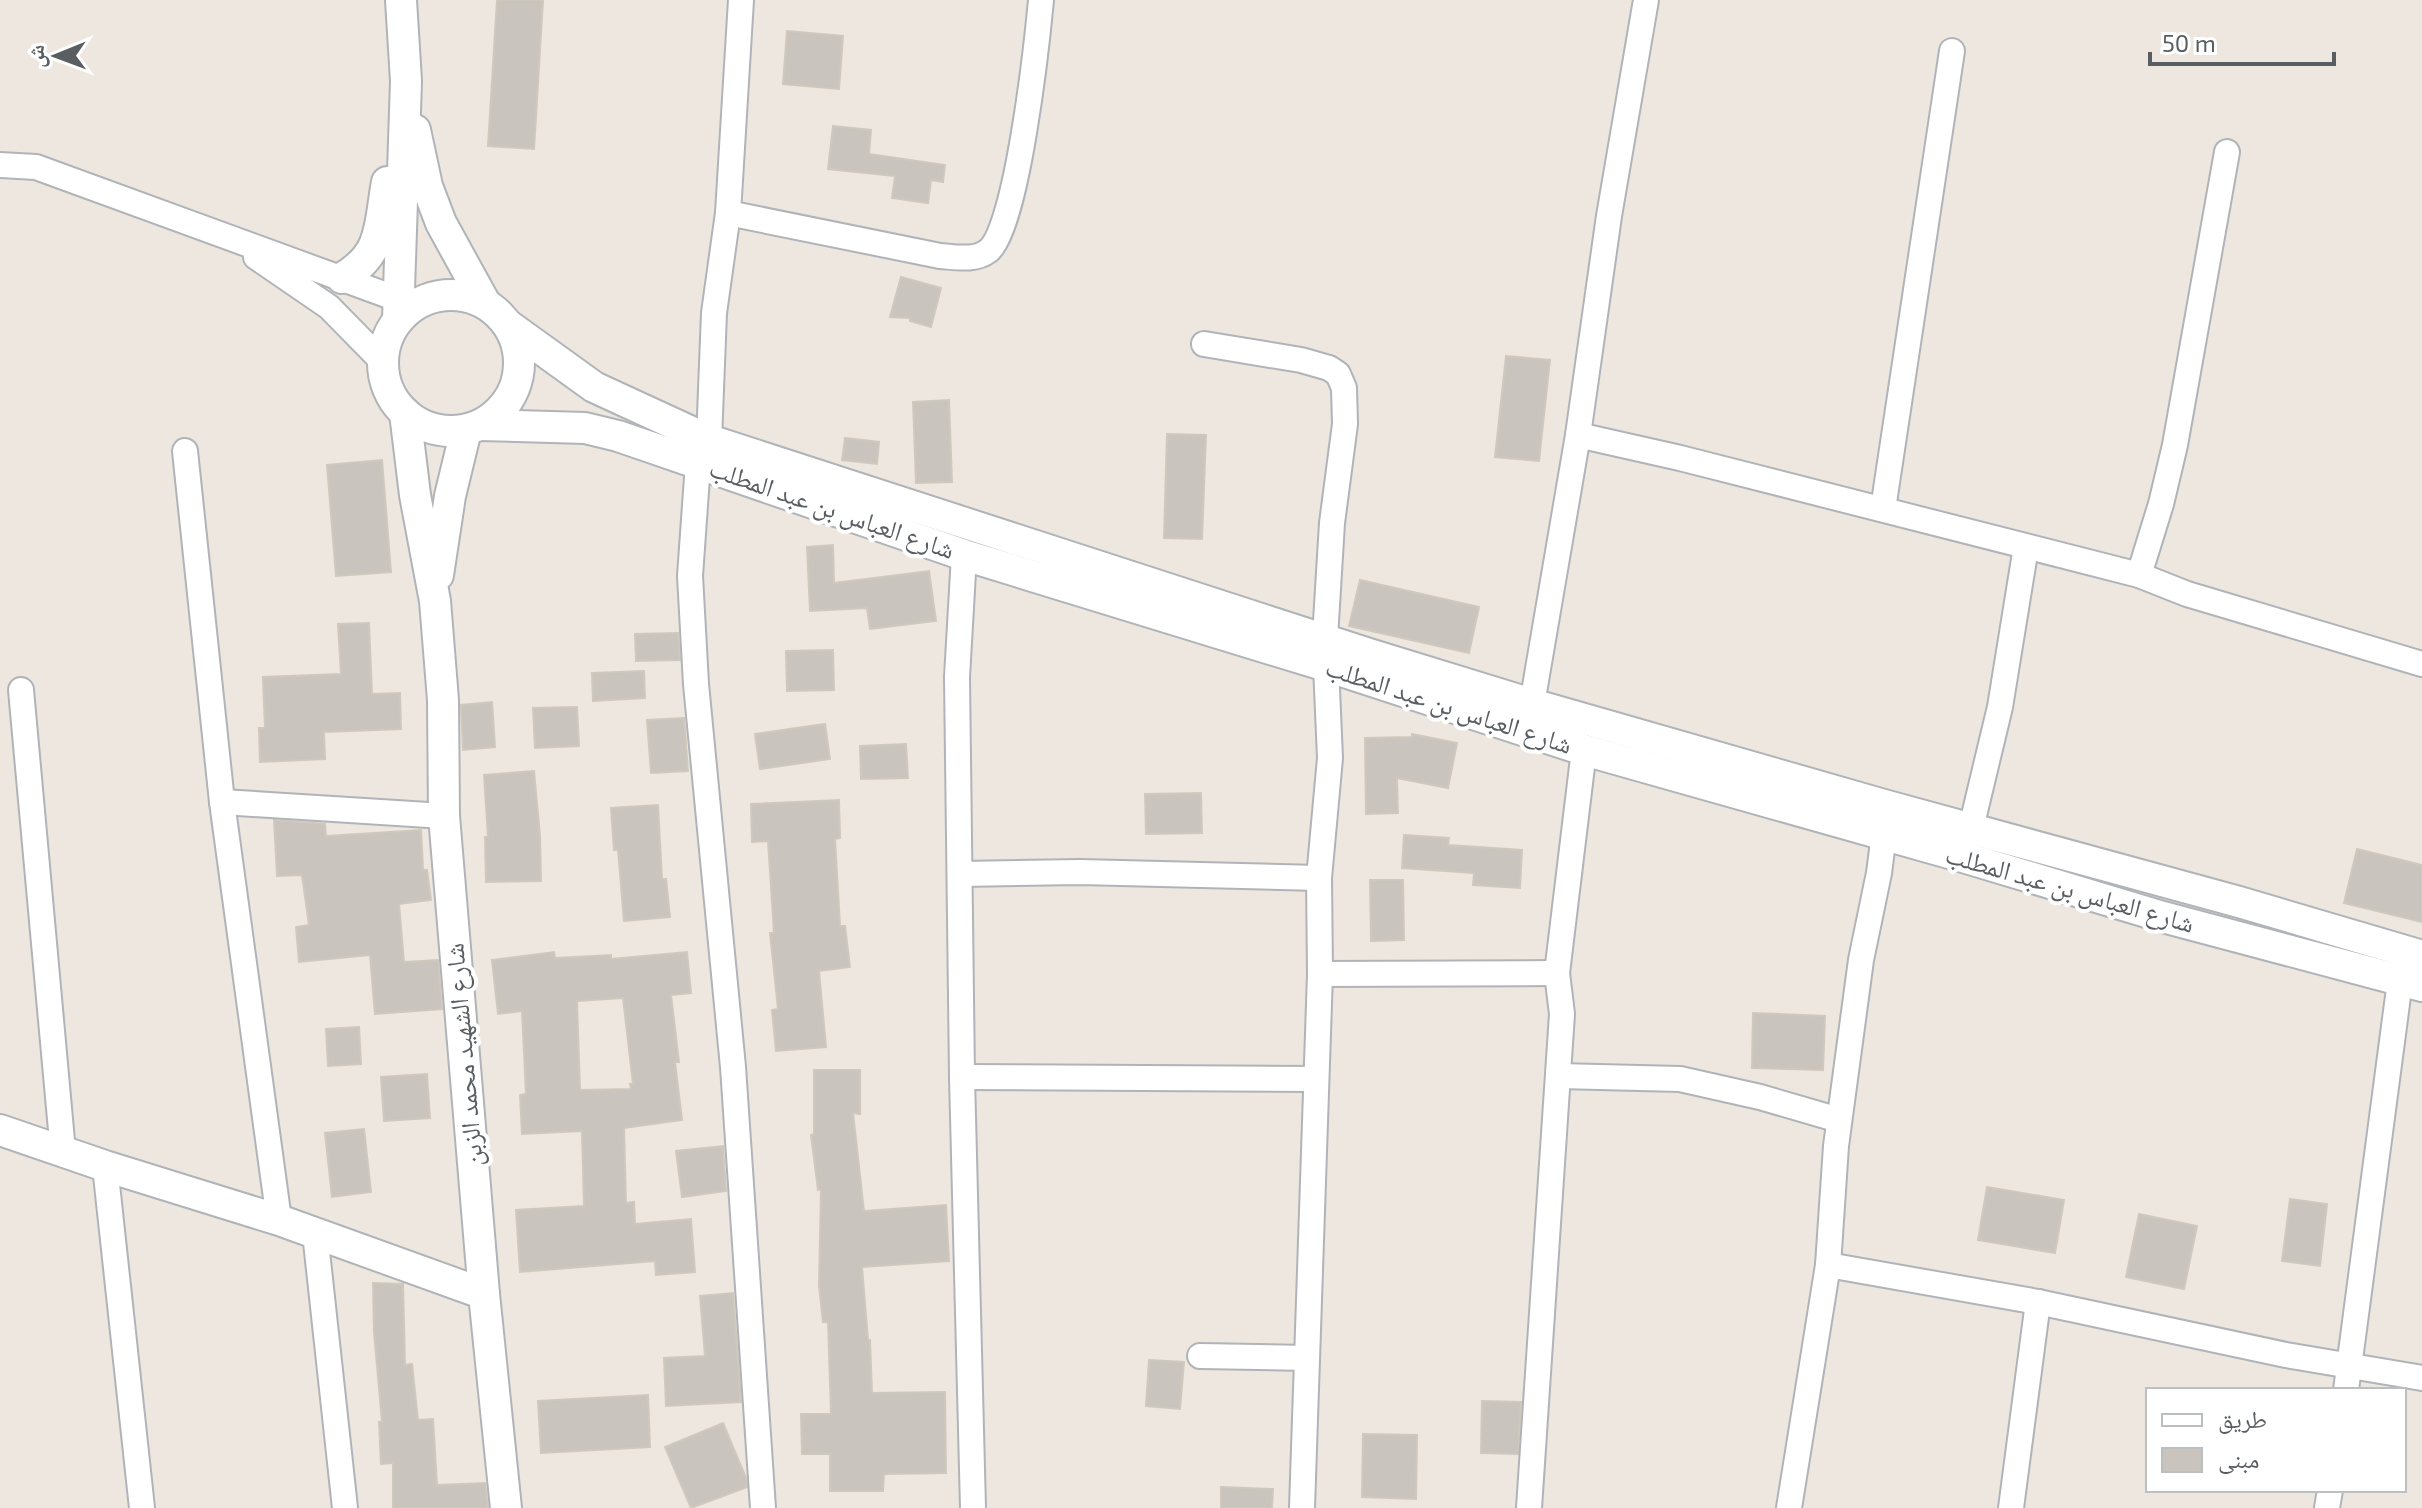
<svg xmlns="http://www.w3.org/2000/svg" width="2422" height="1508" font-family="'Exo 2','Noto Naskh Arabic',sans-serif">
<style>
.building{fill:#c9c4be;stroke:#d1c8bd;stroke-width:2;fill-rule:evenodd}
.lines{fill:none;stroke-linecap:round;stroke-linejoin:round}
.minor-casing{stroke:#b0b4b8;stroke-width:28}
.tertiary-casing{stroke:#b0b4b8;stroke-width:34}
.minor{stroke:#fff;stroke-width:24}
.tertiary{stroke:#fff;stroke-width:30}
.labels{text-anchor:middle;stroke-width:8;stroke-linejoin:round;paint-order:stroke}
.street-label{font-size:26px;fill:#585e61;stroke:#fff}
</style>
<rect width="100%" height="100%" fill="#ede7df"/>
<!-- building -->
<g class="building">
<path d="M 497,0 L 543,0 L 534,149 L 488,146 Z"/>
<path d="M 787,31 L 843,36 L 839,89 L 783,84 Z"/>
<path d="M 833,126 L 871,130 L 869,154 L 945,165 L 943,182 L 931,180 L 928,203 L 892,198 L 895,176 L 828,169 Z"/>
<path d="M 901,277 L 941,288 L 931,327 L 910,321 L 910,318 L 890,317 Z"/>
<path d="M 1506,356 L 1550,360 L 1539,461 L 1495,457 Z"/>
<path d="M 949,400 L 952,482 L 916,483 L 913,402 Z"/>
<path d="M 1167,434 L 1206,435 L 1202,539 L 1164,538 Z"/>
<path d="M 845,438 L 879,442 L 877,464 L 842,460 Z"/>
<path d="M 382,460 L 391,572 L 336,576 L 327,465 Z"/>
<path d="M 833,545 L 834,583 L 929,571 L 936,621 L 870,629 L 867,608 L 810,611 L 807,547 Z"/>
<path d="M 1360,580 L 1479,607 L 1469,653 L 1349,626 Z"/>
<path d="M 369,623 L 372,694 L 400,693 L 401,729 L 324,732 L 325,759 L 260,762 L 259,728 L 265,728 L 263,677 L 341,674 L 338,624 Z"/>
<path d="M 678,633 L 680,660 L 636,661 L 635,634 Z"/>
<path d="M 833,650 L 834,690 L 787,691 L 786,651 Z"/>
<path d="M 644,671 L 645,698 L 593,701 L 592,673 Z"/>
<path d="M 492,702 L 495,747 L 463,750 L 461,705 Z"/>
<path d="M 577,707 L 579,746 L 535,748 L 533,708 Z"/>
<path d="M 684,718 L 688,771 L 651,773 L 647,720 Z"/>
<path d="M 825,724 L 830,759 L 760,769 L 755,734 Z"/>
<path d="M 1412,734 L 1457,743 L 1448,788 L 1397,778 L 1398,813 L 1366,814 L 1365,738 L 1412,737 Z"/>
<path d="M 906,744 L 908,778 L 861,779 L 860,746 Z"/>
<path d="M 534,771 L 540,836 L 541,881 L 486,882 L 485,837 L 488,837 L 484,775 Z"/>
<path d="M 1201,793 L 1202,833 L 1146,834 L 1145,794 Z"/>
<path d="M 839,800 L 840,838 L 835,839 L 840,926 L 845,926 L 850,967 L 819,971 L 826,1047 L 776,1051 L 772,1010 L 778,1009 L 770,933 L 774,933 L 768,841 L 752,842 L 751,804 Z"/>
<path d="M 658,805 L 662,879 L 666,879 L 670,917 L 624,921 L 618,850 L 614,850 L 611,808 Z"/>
<path d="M 274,820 L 325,824 L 326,836 L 421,830 L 423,870 L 427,870 L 431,900 L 399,904 L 404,962 L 438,960 L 442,1009 L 375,1014 L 370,955 L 299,962 L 296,927 L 309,925 L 302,875 L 277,876 Z"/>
<path d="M 1404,835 L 1449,838 L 1448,845 L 1522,850 L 1520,888 L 1473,885 L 1474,873 L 1402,868 Z"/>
<path d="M 2357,849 L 2422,865 L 2422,922 L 2344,903 Z"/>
<path d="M 1370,880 L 1403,880 L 1404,940 L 1371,941 Z"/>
<path d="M 554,952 L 555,958 L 611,955 L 611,959 L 687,952 L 691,993 L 671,995 L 679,1062 L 675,1062 L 682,1120 L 624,1128 L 626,1203 L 634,1202 L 635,1224 L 691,1219 L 695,1272 L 656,1275 L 655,1261 L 520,1272 L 516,1210 L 584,1206 L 582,1131 L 522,1134 L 520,1095 L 526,1094 L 522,1011 L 498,1014 L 492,960 ZM 623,998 L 633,1084 L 630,1084 L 631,1089 L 580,1090 L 577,1001 Z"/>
<path d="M 1753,1013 L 1825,1016 L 1823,1070 L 1752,1068 Z"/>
<path d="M 359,1027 L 361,1064 L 328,1066 L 326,1029 Z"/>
<path d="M 814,1070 L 860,1070 L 860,1114 L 853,1113 L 864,1211 L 946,1205 L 949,1261 L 862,1267 L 868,1340 L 870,1340 L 872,1393 L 945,1392 L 946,1473 L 884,1474 L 883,1491 L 830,1491 L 830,1454 L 802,1454 L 801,1414 L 831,1414 L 828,1322 L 823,1322 L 819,1286 L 821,1189 L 818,1190 L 811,1135 L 814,1134 Z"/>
<path d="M 427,1074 L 430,1118 L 384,1121 L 381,1077 Z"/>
<path d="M 364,1129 L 371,1192 L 332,1197 L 325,1133 Z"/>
<path d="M 723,1146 L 726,1191 L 682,1197 L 676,1151 Z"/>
<path d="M 1987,1187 L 2064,1200 L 2055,1253 L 1978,1240 Z"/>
<path d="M 2290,1199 L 2327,1204 L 2320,1266 L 2282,1261 Z"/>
<path d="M 2139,1214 L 2197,1226 L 2184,1289 L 2126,1277 Z"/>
<path d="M 373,1283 L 403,1284 L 405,1365 L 412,1364 L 418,1420 L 433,1419 L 437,1485 L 485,1483 L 488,1508 L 393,1508 L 393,1463 L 381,1464 L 379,1422 L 382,1422 L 374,1332 Z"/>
<path d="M 733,1293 L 741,1402 L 666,1406 L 664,1358 L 705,1356 L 700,1296 Z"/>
<path d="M 1149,1360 L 1184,1362 L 1180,1409 L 1146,1406 Z"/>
<path d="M 648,1395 L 650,1447 L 541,1453 L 538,1401 Z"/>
<path d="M 1482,1401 L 1521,1402 L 1518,1454 L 1481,1453 Z"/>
<path d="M 723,1423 L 746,1478 L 747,1487 L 691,1508 L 665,1447 Z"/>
<path d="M 1363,1434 L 1417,1435 L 1416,1499 L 1362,1497 Z"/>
<path d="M 1221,1487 L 1273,1489 L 1272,1508 L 1221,1508 Z"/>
</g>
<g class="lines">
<!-- minor casing -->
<g class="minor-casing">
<g id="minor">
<path d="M 0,165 L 36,167 L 414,305"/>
<path d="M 728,213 L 940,256 C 956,257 975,261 988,251 C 1017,229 1037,43 1041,0"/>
<path d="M 256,257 L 329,307 L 383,362"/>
<path d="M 1204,344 L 1301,360 L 1329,368 L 1338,374 L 1344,388 L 1345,424 L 1332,523 L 1325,638"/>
<path d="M 1578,435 L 1680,458 L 2139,575 L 2187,594 L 2422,664"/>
<path d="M 709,440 L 714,313 L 728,213 L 741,0"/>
<path d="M 185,451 L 222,802 L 279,1220"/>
<path d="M 698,463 L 690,576 L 696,684 L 733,1067 L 763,1508"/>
<path d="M 1883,509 L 1952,51"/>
<path d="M 964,555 L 957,677 L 962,1077 L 973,1508"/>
<path d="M 2139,575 L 2161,504 L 2175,445 L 2227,152"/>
<path d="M 21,690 L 63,1152"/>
<path d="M 1532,704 L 1578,435 L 1609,216 L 1646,0"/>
<path d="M 222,802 L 444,816"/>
<path d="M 1971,828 L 2000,707 L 2026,547"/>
<path d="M 960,874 L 1080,872 L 1319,878"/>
<path d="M 1320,974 L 1557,973"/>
<path d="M 1558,1076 L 1680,1079 L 1760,1097 L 1839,1120"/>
<path d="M 962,1077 L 1316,1079"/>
<path d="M 105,1166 L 142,1508"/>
<path d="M 315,1233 L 345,1508"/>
<path d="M 1828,1265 L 2038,1302 L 2286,1355 L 2422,1378"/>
<path d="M 1200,1356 L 1307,1358"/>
<path d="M 2346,1390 L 2400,981"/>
<path d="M 1302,1508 L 1320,974 L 1319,878 L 1330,758 L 1326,666"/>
<path d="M 1529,1508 L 1562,1014 L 1557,973 L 1584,750"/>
<path d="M 1789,1508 L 1828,1265 L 1836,1146 L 1861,960 L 1879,873 L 1884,834"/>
<path d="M 2011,1508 L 2038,1302"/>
<path d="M 2327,1508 L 2330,1490"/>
</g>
</g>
<!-- tertiary casing -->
<g class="tertiary-casing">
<g id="tertiary">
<path d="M 415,130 L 427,186 L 441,223 L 485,303"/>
<path d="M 342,278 C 384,254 379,225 387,182"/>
<circle cx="451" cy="363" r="68"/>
<path d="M 398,320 L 406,81 L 401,0"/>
<path d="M 508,325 L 594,387 L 709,440 L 1369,654 L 1532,704 L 1884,805 L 2239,902 L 2422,956"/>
<path d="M 405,413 L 415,495 L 435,601 L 443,700 L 444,816 L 484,1294 L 506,1508"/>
<path d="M 480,425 L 585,428 L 618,436 L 964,555 L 1326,666 L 1584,750 L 1963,857 L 2163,917 L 2422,986"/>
<path d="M 438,575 L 450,496 L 466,430"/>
<path d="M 0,1130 L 105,1166 L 279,1220 L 484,1294"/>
</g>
</g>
<!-- minor -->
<use href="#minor" class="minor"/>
<!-- tertiary -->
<use href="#tertiary" class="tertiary"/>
</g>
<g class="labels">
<!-- street labels -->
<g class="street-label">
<text transform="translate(832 509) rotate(19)" y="9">شارع العباس بن عبد المطلب</text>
<text transform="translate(1449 706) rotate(18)" y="9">شارع العباس بن عبد المطلب</text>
<text transform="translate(2070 889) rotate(16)" y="9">شارع العباس بن عبد المطلب</text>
<text transform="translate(464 1055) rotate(-95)" y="9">شارع الشهيد محمد الزبن</text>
</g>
</g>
<!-- legend -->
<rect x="2146" y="1388" width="260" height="104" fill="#ffffff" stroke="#bcbfc0" stroke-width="2"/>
<rect x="2162" y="1414" width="40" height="12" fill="#ffffff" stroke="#bcbfc0" stroke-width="2"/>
<text x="2218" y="1428" font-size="24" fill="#585e61">طريق</text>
<rect x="2162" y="1448" width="40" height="24" fill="#c9c4be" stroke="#bcbfc0" stroke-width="2"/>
<text x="2218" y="1468" font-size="24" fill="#585e61">مبنى</text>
<!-- north arrow -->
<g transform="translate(56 56) rotate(269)" stroke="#ffffff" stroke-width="6" paint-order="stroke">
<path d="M0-6L14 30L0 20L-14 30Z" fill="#585e61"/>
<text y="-12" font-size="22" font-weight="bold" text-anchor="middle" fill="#585e61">ش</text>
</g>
<!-- scale -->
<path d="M2150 52v12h184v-12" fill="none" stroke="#585e61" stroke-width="4"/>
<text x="2162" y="52" font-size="24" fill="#585e61" stroke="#ffffff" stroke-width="6" paint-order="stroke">50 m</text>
</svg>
